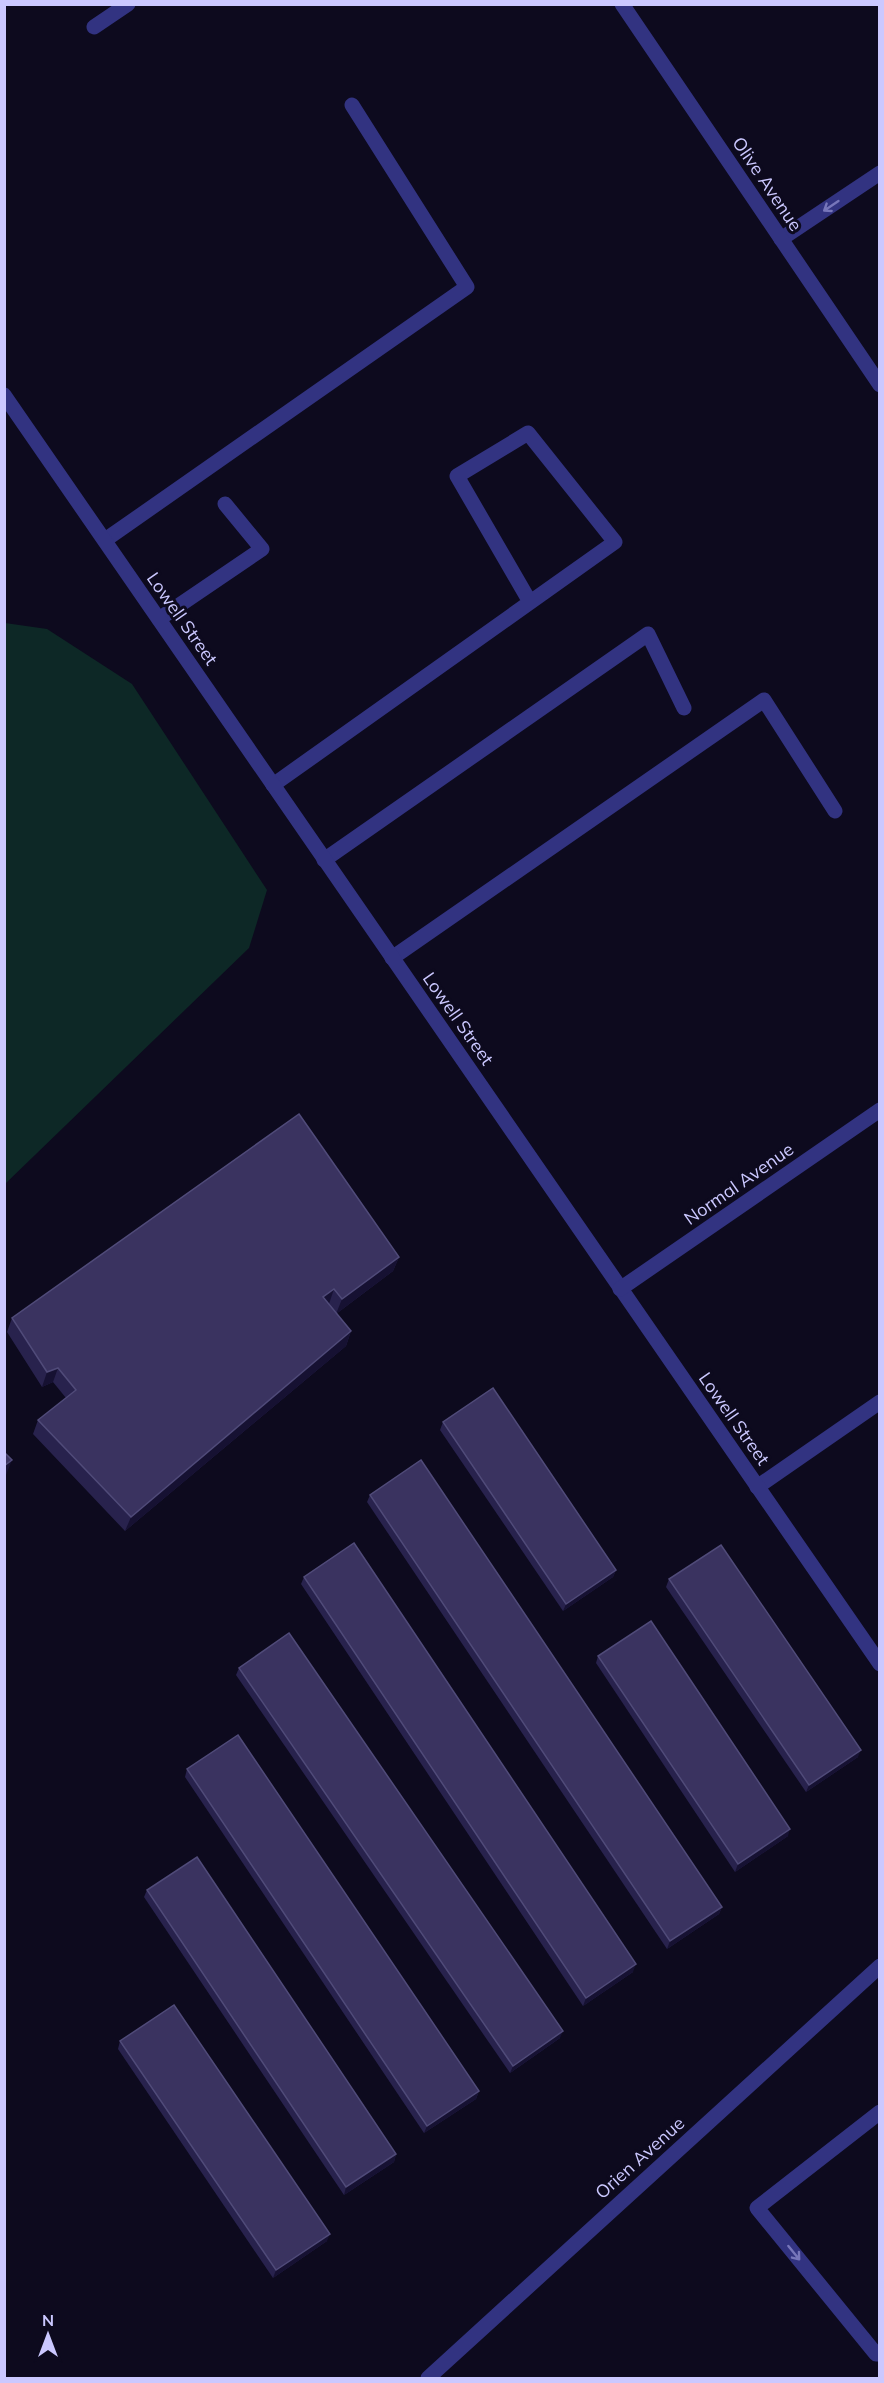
<svg xmlns="http://www.w3.org/2000/svg" width="884" height="2383" font-family="Mulish,sans-serif">
<style>
.park{fill:#0d2826}
.lines{fill:none;stroke-linecap:round;stroke-linejoin:round}
.service{stroke:#323381;stroke-width:15}
.minor{stroke:#323381;stroke-width:15}
.tertiary{stroke:#323381;stroke-width:15}
.wall{fill:#28224d}
.shaded-wall{fill:#161132}
.building{fill:#3a3360;stroke:#504b79;stroke-width:1.5}
.oneway{stroke:#7776ba}
.labels{text-anchor:middle;stroke-width:6;stroke-linejoin:round;paint-order:stroke}
.street-label{font-size:18px;fill:#cbc8ff;stroke:#0d0a1e}
</style>
<rect width="100%" height="100%" fill="#0d0a1e"/>
<!-- park -->
<path class="park" d="M 5,623 L 47,629 L 132,684 L 267,890 L 249,948 L 5,1184 Z"/>
<g class="lines">
<!-- service -->
<g class="service">
<path d="M 781,239 L 880,173"/>
<path d="M 105,540 L 467,287 L 352,105"/>
<path d="M 159,619 L 262,549 L 225,504"/>
<path d="M 273,785 L 615,542 L 528,433 L 457,476 L 530,602"/>
<path d="M 324,860 L 648,634 L 684,708"/>
<path d="M 392,958 L 764,700 L 835,811"/>
<path d="M 757,1487 L 880,1402"/>
<path d="M 880,2112 L 757,2208 L 876,2354 L 880,2354"/>
</g>
<!-- minor -->
<g class="minor">
<path d="M 622,4 L 880,385"/>
<path d="M 94,27 L 128,4"/>
</g>
<!-- tertiary -->
<g class="tertiary">
<path d="M 4,395 L 880,1664"/>
<path d="M 620,1289 L 880,1110"/>
<path d="M 428,2378 L 880,1966"/>
</g>
</g>
<!-- wall -->
<g class="wall">
<path d="M 399,1257 L 393,1271 L 336,1314 L 351,1331 L 346,1346 L 125,1531 L 33,1434 L 38,1420 L 66,1398 L 53,1382 L 42,1387 L 7,1332 L 12,1318 Z"/>
<path d="M 443,1422 L 616,1570 L 613,1577 L 563,1611 L 440,1430 Z"/>
<path d="M 370,1495 L 722,1907 L 719,1914 L 667,1949 L 367,1502 Z"/>
<path d="M 304,1577 L 633,1972 L 583,2006 L 301,1584 Z"/>
<path d="M 669,1579 L 858,1757 L 806,1792 L 666,1587 Z"/>
<path d="M 598,1656 L 788,1836 L 735,1872 L 596,1663 Z"/>
<path d="M 239,1668 L 560,2038 L 510,2073 L 236,1675 Z"/>
<path d="M 187,1769 L 479,2091 L 476,2099 L 424,2133 L 185,1777 Z"/>
<path d="M 147,1890 L 396,2154 L 394,2162 L 344,2195 L 144,1897 Z"/>
<path d="M 120,2041 L 327,2241 L 273,2278 L 118,2049 Z"/>
</g>
<!-- shaded-wall -->
<g class="shaded-wall">
<path d="M 399,1257 L 393,1271 L 336,1314 L 342,1299 Z"/>
<path d="M 334,1289 L 329,1304 L 323,1297 Z"/>
<path d="M 351,1331 L 346,1346 L 125,1531 L 131,1517 Z"/>
<path d="M 58,1368 L 53,1382 L 42,1387 L 47,1372 Z"/>
<path d="M 12,1460 L 4,1480 L 4,1466 Z"/>
<path d="M 616,1570 L 613,1577 L 563,1611 L 566,1604 Z"/>
<path d="M 861,1750 L 858,1757 L 806,1792 L 809,1785 Z"/>
<path d="M 790,1829 L 788,1836 L 735,1872 L 738,1864 Z"/>
<path d="M 722,1907 L 719,1914 L 667,1949 L 670,1941 Z"/>
<path d="M 636,1964 L 633,1972 L 583,2006 L 586,1998 Z"/>
<path d="M 563,2031 L 560,2038 L 510,2073 L 513,2066 Z"/>
<path d="M 479,2091 L 476,2099 L 424,2133 L 427,2126 Z"/>
<path d="M 396,2154 L 394,2162 L 344,2195 L 346,2187 Z"/>
<path d="M 330,2234 L 327,2241 L 273,2278 L 276,2270 Z"/>
</g>
<!-- building -->
<g class="building">
<path d="M 299,1114 L 399,1257 L 342,1299 L 334,1289 L 323,1297 L 351,1331 L 131,1517 L 38,1420 L 76,1390 L 58,1368 L 47,1372 L 12,1318 Z"/>
<path d="M 493,1388 L 616,1570 L 566,1604 L 443,1422 Z"/>
<path d="M 4,1452 L 12,1460 L 4,1466 Z"/>
<path d="M 421,1460 L 722,1907 L 670,1941 L 370,1495 Z"/>
<path d="M 354,1543 L 636,1964 L 586,1998 L 304,1577 Z"/>
<path d="M 721,1545 L 861,1750 L 809,1785 L 669,1579 Z"/>
<path d="M 651,1621 L 790,1829 L 738,1864 L 598,1656 Z"/>
<path d="M 289,1633 L 563,2031 L 513,2066 L 239,1668 Z"/>
<path d="M 238,1735 L 479,2091 L 427,2126 L 187,1769 Z"/>
<path d="M 197,1857 L 396,2154 L 346,2187 L 147,1890 Z"/>
<path d="M 174,2005 L 330,2234 L 276,2270 L 120,2041 Z"/>
</g>
<!-- one-way arrows -->
<defs><path id="oneway-shaft" d="M-6 0H5M1.5-3L5.5 0L1.5 3" fill="none" stroke-width="1.6" stroke-linecap="round" stroke-linejoin="round" transform="scale(1.5)"/></defs>
<g class="oneway">
<use href="#oneway-shaft" transform="translate(831 206) rotate(146)"/>
<use href="#oneway-shaft" transform="translate(794 2253) rotate(51)"/>
</g>
<g class="labels">
<!-- street labels -->
<g class="street-label">
<text transform="translate(767 184) rotate(56)" y="6">Olive Avenue</text>
<text transform="translate(182 619) rotate(55)" y="6">Lowell Street</text>
<text transform="translate(458 1019) rotate(55)" y="6">Lowell Street</text>
<text transform="translate(739 1184) rotate(-35)" y="6">Normal Avenue</text>
<text transform="translate(734 1419) rotate(55)" y="6">Lowell Street</text>
<text transform="translate(640 2158) rotate(-42)" y="6">Orien Avenue</text>
</g>
</g>
<!-- border -->
<rect width="884" height="2383" fill="none" stroke="#cbc8ff" stroke-width="12"/>
<!-- north arrow -->
<g transform="translate(48 2335)" stroke="#0d0a1e" stroke-width="4.5" paint-order="stroke">
<path d="M0-4.5L10 22L0 15L-10 22Z" fill="#cbc8ff"/>
<text y="-9" font-size="16" font-weight="bold" text-anchor="middle" fill="#cbc8ff">N</text>
</g>
</svg>
